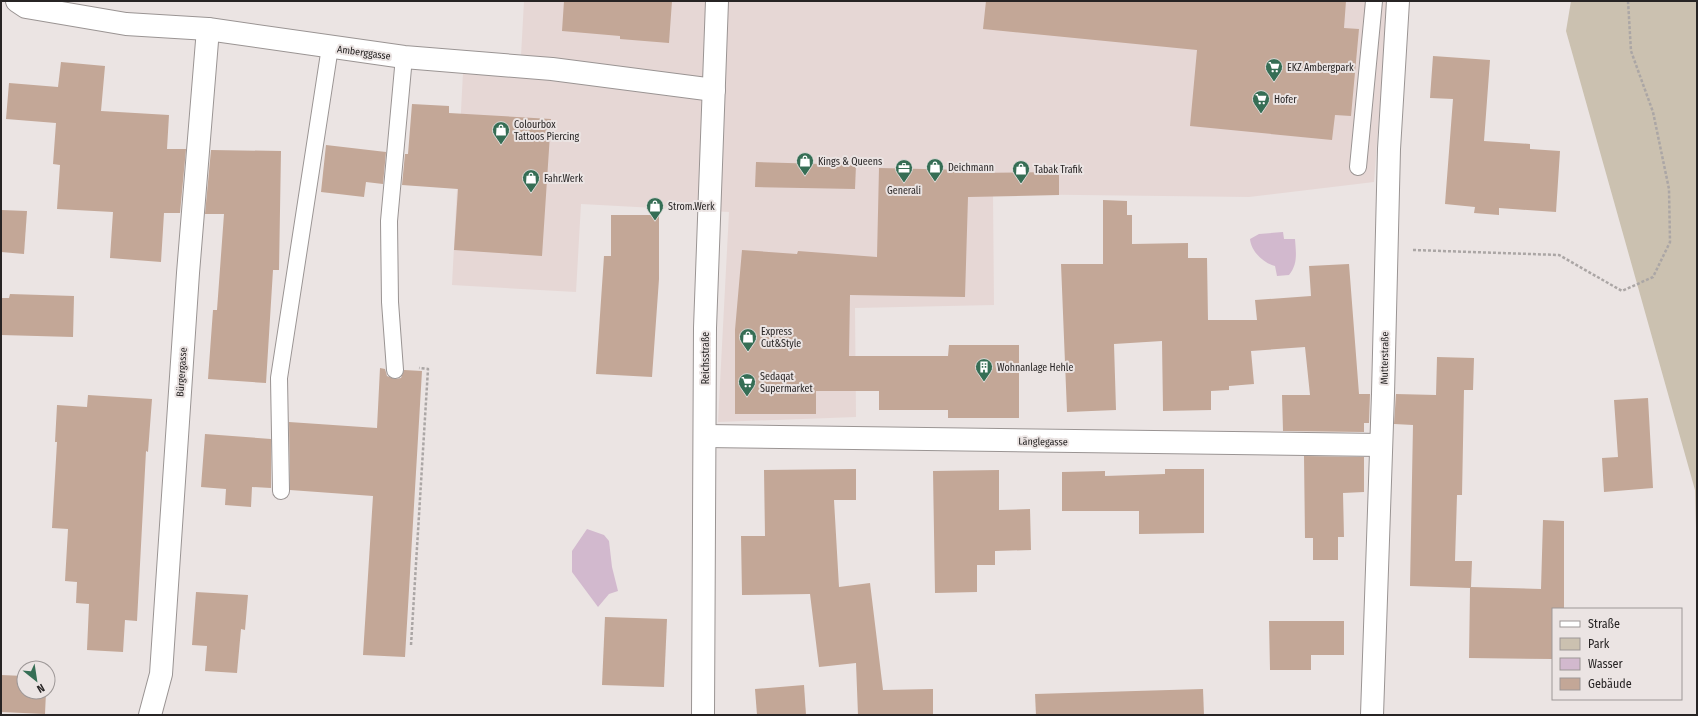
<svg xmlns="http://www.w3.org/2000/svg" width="1698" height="716" font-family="'Fira Sans Condensed',sans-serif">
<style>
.built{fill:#e6d7d5}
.green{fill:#cbc1b0}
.water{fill:#d2b9ce}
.building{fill:#c3a797}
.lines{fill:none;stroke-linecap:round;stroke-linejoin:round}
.lane-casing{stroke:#9a9493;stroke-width:18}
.street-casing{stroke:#9a9493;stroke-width:24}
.primary-casing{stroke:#9a9493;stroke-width:24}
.path{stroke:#aba6a5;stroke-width:2.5;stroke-dasharray:3 2;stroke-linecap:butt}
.lane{stroke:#fff;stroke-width:16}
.street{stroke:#fff;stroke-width:22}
.primary{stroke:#fff;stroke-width:22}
.labels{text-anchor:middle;stroke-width:4;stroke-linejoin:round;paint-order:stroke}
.street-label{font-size:10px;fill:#272424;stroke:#ebe4e3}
.poi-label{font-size:10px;fill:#272424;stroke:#ebe4e3;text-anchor:start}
</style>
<rect width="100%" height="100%" fill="#ebe4e3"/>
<!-- built -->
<path class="built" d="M 524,1 L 1388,1 L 1374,182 L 1249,197 L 993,194 L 994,305 L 855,308 L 856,417 L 718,422 L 729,212 L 581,204 L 576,292 L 452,285 L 464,53 L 521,56 Z"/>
<!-- green -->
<path class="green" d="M 1571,1 L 1697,1 L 1697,565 L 1695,490 L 1566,31 Z"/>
<!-- water -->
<g class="water">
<path d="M 1283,232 L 1284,239 L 1295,239 C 1296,253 1298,264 1289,275 L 1277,276 L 1275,266 C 1263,263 1251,251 1250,239 L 1259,234 Z"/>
<path d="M 587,529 L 604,535 L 609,541 L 612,567 L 618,591 L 609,594 L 598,607 L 572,572 L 572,551 Z"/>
</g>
<!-- building -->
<g class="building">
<path d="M 564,1 L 672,1 L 669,43 L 620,39 L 620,36 L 562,31 Z"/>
<path d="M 986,1 L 1346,1 L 1344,28 L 1359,29 L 1351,116 L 1335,115 L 1332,140 L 1190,126 L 1197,50 L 983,29 Z"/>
<path d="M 1433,56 L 1490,60 L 1484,141 L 1530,144 L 1530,149 L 1560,151 L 1556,212 L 1499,208 L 1499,215 L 1474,213 L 1475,207 L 1445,204 L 1453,99 L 1430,98 Z"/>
<path d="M 61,62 L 105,66 L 101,111 L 169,115 L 167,149 L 186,149 L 180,213 L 164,213 L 161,262 L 110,258 L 113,212 L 57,209 L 60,165 L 53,164 L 56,123 L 6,119 L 9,83 L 58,87 Z"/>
<path d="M 412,104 L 449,106 L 449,113 L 551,119 L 542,256 L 454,250 L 458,189 L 402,185 L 405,154 L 408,154 Z"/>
<path d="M 326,145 L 386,152 L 383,184 L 366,182 L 364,197 L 321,192 Z"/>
<path d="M 211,150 L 281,151 L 279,270 L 273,270 L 266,383 L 208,379 L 213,310 L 217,310 L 224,214 L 205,214 Z"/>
<path d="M 756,162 L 856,165 L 855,189 L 755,187 Z"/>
<path d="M 879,168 L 968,170 L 968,173 L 1059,172 L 1059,195 L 968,197 L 965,297 L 850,295 L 849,356 L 948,356 L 949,345 L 1019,345 L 1019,418 L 948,418 L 948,410 L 879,410 L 879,391 L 816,391 L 816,414 L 735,414 L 735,330 L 742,250 L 797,254 L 798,251 L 877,257 Z"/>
<path d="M 1103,200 L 1127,201 L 1127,215 L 1132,215 L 1132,244 L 1188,243 L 1188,258 L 1207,258 L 1208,320 L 1257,320 L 1255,300 L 1311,296 L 1309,266 L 1349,264 L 1359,394 L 1370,394 L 1369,423 L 1364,423 L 1364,432 L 1283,431 L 1282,395 L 1310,395 L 1305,347 L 1251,351 L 1254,384 L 1229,386 L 1229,390 L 1211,391 L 1211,410 L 1163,411 L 1162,341 L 1114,344 L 1116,410 L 1067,412 L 1061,264 L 1103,264 Z"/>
<path d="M 1,210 L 27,211 L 24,254 L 1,252 Z"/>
<path d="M 611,215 L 659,215 L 659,279 L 652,377 L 596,374 L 604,256 L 611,256 Z"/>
<path d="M 10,294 L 74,296 L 73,337 L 1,335 L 1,298 L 9,298 Z"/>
<path d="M 1437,357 L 1474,358 L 1473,390 L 1464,390 L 1462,495 L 1457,495 L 1455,561 L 1472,561 L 1471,587 L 1541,589 L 1543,520 L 1564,521 L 1564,609 L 1553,609 L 1553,659 L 1469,658 L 1470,588 L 1410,586 L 1413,425 L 1394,424 L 1396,394 L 1436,395 Z"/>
<path d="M 380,368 L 385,369 L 387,376 L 395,379 L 401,378 L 404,370 L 422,371 L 405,657 L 363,655 L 373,496 L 290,490 L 289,422 L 377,428 Z"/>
<path d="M 88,395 L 152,399 L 148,452 L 146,451 L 137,621 L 125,620 L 123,652 L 87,650 L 89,604 L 76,603 L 77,582 L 65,581 L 68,529 L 52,528 L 57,442 L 55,442 L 57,405 L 87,407 Z"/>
<path d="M 1648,398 L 1653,488 L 1604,492 L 1602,458 L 1618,457 L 1614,400 Z"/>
<path d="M 205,434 L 271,439 L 271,488 L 252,487 L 251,507 L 225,505 L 226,489 L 201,487 Z"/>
<path d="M 1304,456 L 1364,457 L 1364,492 L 1343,493 L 1344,537 L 1338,537 L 1338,560 L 1313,560 L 1313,538 L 1305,538 Z"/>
<path d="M 856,469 L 856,500 L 834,500 L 839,587 L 870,583 L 883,690 L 933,689 L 933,715 L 858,715 L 856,663 L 819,667 L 810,594 L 742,595 L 741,536 L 765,536 L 764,470 Z"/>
<path d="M 1165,469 L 1204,469 L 1204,533 L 1139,534 L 1139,511 L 1062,511 L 1062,472 L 1105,471 L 1105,476 L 1165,474 Z"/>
<path d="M 999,470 L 999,510 L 1030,509 L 1031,550 L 995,551 L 995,565 L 977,565 L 977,592 L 935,593 L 933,471 Z"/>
<path d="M 196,592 L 248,595 L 245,630 L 241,629 L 237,673 L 205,671 L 207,646 L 192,645 Z"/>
<path d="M 605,617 L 667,619 L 664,687 L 602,685 Z"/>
<path d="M 1269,621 L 1344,621 L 1344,655 L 1311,655 L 1311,670 L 1270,670 Z"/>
<path d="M 1,675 L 24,676 L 24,692 L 46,692 L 45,714 L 1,712 Z"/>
<path d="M 804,685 L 806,715 L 757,715 L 755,689 Z"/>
<path d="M 1203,689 L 1204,715 L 1036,715 L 1035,694 Z"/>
</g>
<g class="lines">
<!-- lane casing -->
<g class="lane-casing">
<g id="lane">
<path d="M 1358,167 L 1374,1"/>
<path d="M 395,370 L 390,302 L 389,221 L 404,57"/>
<path d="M 281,491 L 279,378 L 330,47"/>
</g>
</g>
<!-- street casing -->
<g class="street-casing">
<g id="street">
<path d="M 17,1 L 26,7 L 126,24 L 208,29 L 404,57 L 552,69 L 714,90"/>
<path d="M 705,436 L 1381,445"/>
<path d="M 150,715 L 161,674 L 188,273 L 208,29"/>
<path d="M 1372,715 L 1383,394 L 1389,149 L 1398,1"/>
</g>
</g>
<!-- primary casing -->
<g class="primary-casing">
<path id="primary" d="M 703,715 L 705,328 L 717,1"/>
</g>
<!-- path -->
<g class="path">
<path d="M 1413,250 L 1559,255 L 1622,291 L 1653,277 L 1670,242 L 1669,189 L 1653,112 L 1631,51 L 1628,1"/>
<path d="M 411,645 L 428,369 L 419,368"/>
</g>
<!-- lane -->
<use href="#lane" class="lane"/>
<!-- street -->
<use href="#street" class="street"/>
<!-- primary -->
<use href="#primary" class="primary"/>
</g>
<!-- icons -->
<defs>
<g id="supermarket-pin" transform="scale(0.9)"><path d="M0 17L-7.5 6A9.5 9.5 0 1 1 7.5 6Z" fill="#366e55" stroke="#ebe4e3"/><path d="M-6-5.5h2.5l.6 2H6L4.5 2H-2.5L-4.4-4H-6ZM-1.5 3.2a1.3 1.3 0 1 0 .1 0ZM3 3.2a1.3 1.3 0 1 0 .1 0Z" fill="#fff"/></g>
<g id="shop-pin" transform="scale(0.9)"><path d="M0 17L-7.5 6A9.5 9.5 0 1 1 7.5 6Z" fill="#366e55" stroke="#ebe4e3"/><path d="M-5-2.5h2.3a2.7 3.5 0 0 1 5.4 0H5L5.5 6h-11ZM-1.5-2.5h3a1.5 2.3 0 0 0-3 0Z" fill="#fff"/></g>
<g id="office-pin" transform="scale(0.9)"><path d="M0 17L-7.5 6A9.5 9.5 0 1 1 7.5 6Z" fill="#366e55" stroke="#ebe4e3"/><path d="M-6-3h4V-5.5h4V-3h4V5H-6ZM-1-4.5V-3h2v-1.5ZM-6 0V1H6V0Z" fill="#fff"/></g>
<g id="building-pin" transform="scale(0.9)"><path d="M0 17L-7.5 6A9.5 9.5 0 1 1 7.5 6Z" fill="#366e55" stroke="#ebe4e3"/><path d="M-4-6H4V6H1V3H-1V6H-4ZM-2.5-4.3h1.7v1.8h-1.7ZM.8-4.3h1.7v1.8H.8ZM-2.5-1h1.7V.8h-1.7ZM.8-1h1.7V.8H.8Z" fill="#fff"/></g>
</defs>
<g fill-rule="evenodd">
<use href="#supermarket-pin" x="1274" y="67"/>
<use href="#supermarket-pin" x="1261" y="99"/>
<use href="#shop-pin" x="501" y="130"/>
<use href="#shop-pin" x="805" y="161"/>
<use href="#shop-pin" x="935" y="167"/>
<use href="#office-pin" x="904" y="168"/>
<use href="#shop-pin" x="1021" y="169"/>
<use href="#shop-pin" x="531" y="178"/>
<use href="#shop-pin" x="655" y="206"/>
<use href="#shop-pin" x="748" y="337"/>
<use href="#building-pin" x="984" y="367"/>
<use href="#supermarket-pin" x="747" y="382"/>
</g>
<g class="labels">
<!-- street labels -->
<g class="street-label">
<text transform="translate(364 52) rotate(8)" y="4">Amberggasse</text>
<text transform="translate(705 358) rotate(-90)" y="4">Reichsstraße</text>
<text transform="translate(1384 358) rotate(-89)" y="4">Mutterstraße</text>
<text transform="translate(181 372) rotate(-86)" y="4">Bürgergasse</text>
<text transform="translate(1043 441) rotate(1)" y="4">Länglegasse</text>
</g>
<!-- poi labels -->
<g class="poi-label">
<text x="1287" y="71">EKZ Ambergpark</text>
<text x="1274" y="103">Hofer</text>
<text x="514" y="128">Colourbox<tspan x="514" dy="12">Tattoos Piercing</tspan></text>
<text x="818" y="165">Kings &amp; Queens</text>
<text x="948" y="171">Deichmann</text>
<text x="1034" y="173">Tabak Trafik</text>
<text x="544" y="182">Fahr.Werk</text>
<text x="904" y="194" text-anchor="middle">Generali</text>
<text x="668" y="210">Strom.Werk</text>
<text x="761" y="335">Express<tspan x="761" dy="12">Cut&amp;Style</tspan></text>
<text x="997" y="371">Wohnanlage Hehle</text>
<text x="760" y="380">Sedaqat<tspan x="760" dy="12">Supermarket</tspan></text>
</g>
</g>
<!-- border -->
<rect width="1698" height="716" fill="none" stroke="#272424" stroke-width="4"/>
<!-- legend -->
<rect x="1552" y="608" width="130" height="92" fill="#ebe4e3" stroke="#9d9797"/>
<rect x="1560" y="621" width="20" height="6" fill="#ffffff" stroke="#9d9797"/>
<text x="1588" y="628" font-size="12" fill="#272424">Straße</text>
<rect x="1560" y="638" width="20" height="12" fill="#cbc1b0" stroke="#9d9797"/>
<text x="1588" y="648" font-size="12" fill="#272424">Park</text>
<rect x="1560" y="658" width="20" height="12" fill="#d2b9ce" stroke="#9d9797"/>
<text x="1588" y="668" font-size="12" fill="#272424">Wasser</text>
<rect x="1560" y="678" width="20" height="12" fill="#c3a797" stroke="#9d9797"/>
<text x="1588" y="688" font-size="12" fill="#272424">Gebäude</text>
<!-- north arrow -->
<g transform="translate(36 680) rotate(150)"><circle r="19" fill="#ebe4e3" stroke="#9d9797"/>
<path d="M0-3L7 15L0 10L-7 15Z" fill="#366e55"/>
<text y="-6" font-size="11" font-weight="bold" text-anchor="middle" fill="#272424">N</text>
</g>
</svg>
